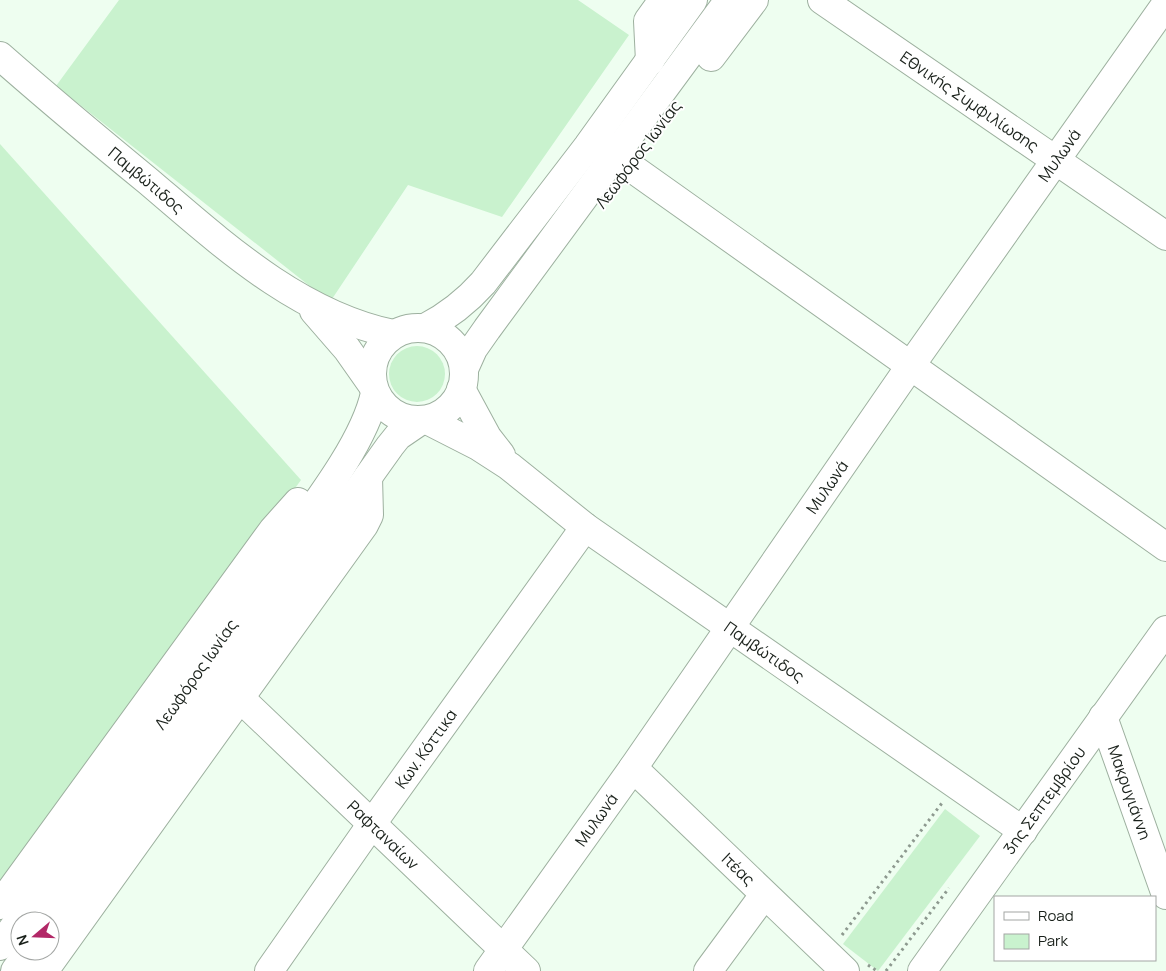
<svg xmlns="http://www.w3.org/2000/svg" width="1166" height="971" font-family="Manrope,sans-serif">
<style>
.green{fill:#c9f2ce}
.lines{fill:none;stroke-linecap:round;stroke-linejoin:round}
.minor-casing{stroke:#9db09f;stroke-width:30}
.major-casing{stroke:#9db09f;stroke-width:30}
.path{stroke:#8d998f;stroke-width:3;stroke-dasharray:2.5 4;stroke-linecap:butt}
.minor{stroke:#fff;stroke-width:28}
.major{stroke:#fff;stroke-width:28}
.labels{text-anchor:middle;stroke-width:4;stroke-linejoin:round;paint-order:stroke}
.street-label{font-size:16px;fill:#1a211b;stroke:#fff}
</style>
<rect width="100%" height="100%" fill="#eefef0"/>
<!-- green -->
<g class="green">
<path d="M 119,0 L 578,0 L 629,35 L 502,217 L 408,185 L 330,302 L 56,86 Z"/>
<path d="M 0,144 L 301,480 L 0,893 Z"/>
<circle cx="417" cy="374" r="28"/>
<path d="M 945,809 L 980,836 L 878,971 L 843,944 Z"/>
</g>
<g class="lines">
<!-- minor casing -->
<g class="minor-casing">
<g id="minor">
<path id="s1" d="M 822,0 L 1166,236"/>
<path id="s2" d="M 0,56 C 49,99 98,140 148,181 C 221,243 297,314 393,334"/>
<path d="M 711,57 L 754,0"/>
<path d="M 650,61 L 648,21 L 663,0"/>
<path d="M 629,166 L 1166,547"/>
<path d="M 314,311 L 347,349 L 373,386"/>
<circle cx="418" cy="374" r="46"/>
<path d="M 425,328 C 448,316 466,302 483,283 L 588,146 L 693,0"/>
<path d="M 464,369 L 473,349 L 487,329 L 729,0"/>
<path d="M 461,389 L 487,437 L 501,455"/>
<path id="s3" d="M 427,420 L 478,446 L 509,466 L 585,527 L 1023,831"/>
<path id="s4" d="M 240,698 L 526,971"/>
<path id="s5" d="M 1103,717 L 1166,895"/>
<path id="s6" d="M 633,768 L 845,971"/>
<path d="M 0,905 L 273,530 L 298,502"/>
<path d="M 50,923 L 390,446 L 398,436 L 420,421"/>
<path id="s7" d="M 0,946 C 93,820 184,692 273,564 C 305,518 364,446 375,393"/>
<path d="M 15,971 L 30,951"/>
<path d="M 44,971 L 364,525 L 369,515 L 368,477"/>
<path id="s8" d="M 269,971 L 371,825 L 585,527"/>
<path id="s9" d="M 488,971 L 633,768 L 911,365 L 1166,4"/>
<path d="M 708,971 L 764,895"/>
</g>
</g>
<!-- major casing -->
<g class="major-casing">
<g id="major">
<path id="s10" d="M 922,971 L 1166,630"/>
</g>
</g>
<!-- path -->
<g class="path">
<path d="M 842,935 L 942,803"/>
<path d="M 868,965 L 877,971"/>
<path d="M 886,971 L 949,888"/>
</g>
<!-- minor -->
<use href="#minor" class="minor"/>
<!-- major -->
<use href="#major" class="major"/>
</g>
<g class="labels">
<!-- street labels -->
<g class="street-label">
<text dy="6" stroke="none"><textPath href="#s1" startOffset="179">Εθνικής Συμφιλίωσης</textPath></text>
<text transform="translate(638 154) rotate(-53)" y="6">Λεωφόρος Ιωνίας</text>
<text dy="6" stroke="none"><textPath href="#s9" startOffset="996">Μυλωνά</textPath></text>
<text dy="6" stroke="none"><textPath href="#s2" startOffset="192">Παμβώτιδος</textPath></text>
<text dy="6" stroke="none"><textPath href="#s9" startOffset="591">Μυλωνά</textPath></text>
<text dy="6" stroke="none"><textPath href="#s3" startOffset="410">Παμβώτιδος</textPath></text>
<text dy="6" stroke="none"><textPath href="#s7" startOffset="335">Λεωφόρος Ιωνίας</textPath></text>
<text dy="6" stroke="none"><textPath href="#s8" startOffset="272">Κων. Κόττικα</textPath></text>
<text dy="6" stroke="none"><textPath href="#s5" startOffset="80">Μακρυγιάννη</textPath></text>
<text dy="6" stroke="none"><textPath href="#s10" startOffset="210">3ης Σεπτεμβρίου</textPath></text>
<text dy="6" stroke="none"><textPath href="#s9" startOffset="186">Μυλωνά</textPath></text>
<text dy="6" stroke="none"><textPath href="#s4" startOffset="198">Ραφταναίων</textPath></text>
<text dy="6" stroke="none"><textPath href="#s6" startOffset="146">Ιτέας</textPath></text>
</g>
</g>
<!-- legend -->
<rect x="994" y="896" width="162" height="65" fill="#ffffff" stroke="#a3a6a4"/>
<rect x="1004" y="912" width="25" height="8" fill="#ffffff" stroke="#a3a6a4"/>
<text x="1038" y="921" font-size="15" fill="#1a211b">Road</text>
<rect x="1004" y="934" width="25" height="15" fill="#c9f2ce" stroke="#a3a6a4"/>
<text x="1038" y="946" font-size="15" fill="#1a211b">Park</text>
<!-- north arrow -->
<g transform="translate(35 936) rotate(251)"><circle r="24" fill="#ffffff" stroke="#a3a6a4"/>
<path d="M0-4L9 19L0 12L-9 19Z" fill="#b22867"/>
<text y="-8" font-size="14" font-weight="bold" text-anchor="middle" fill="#1a211b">N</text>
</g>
</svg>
